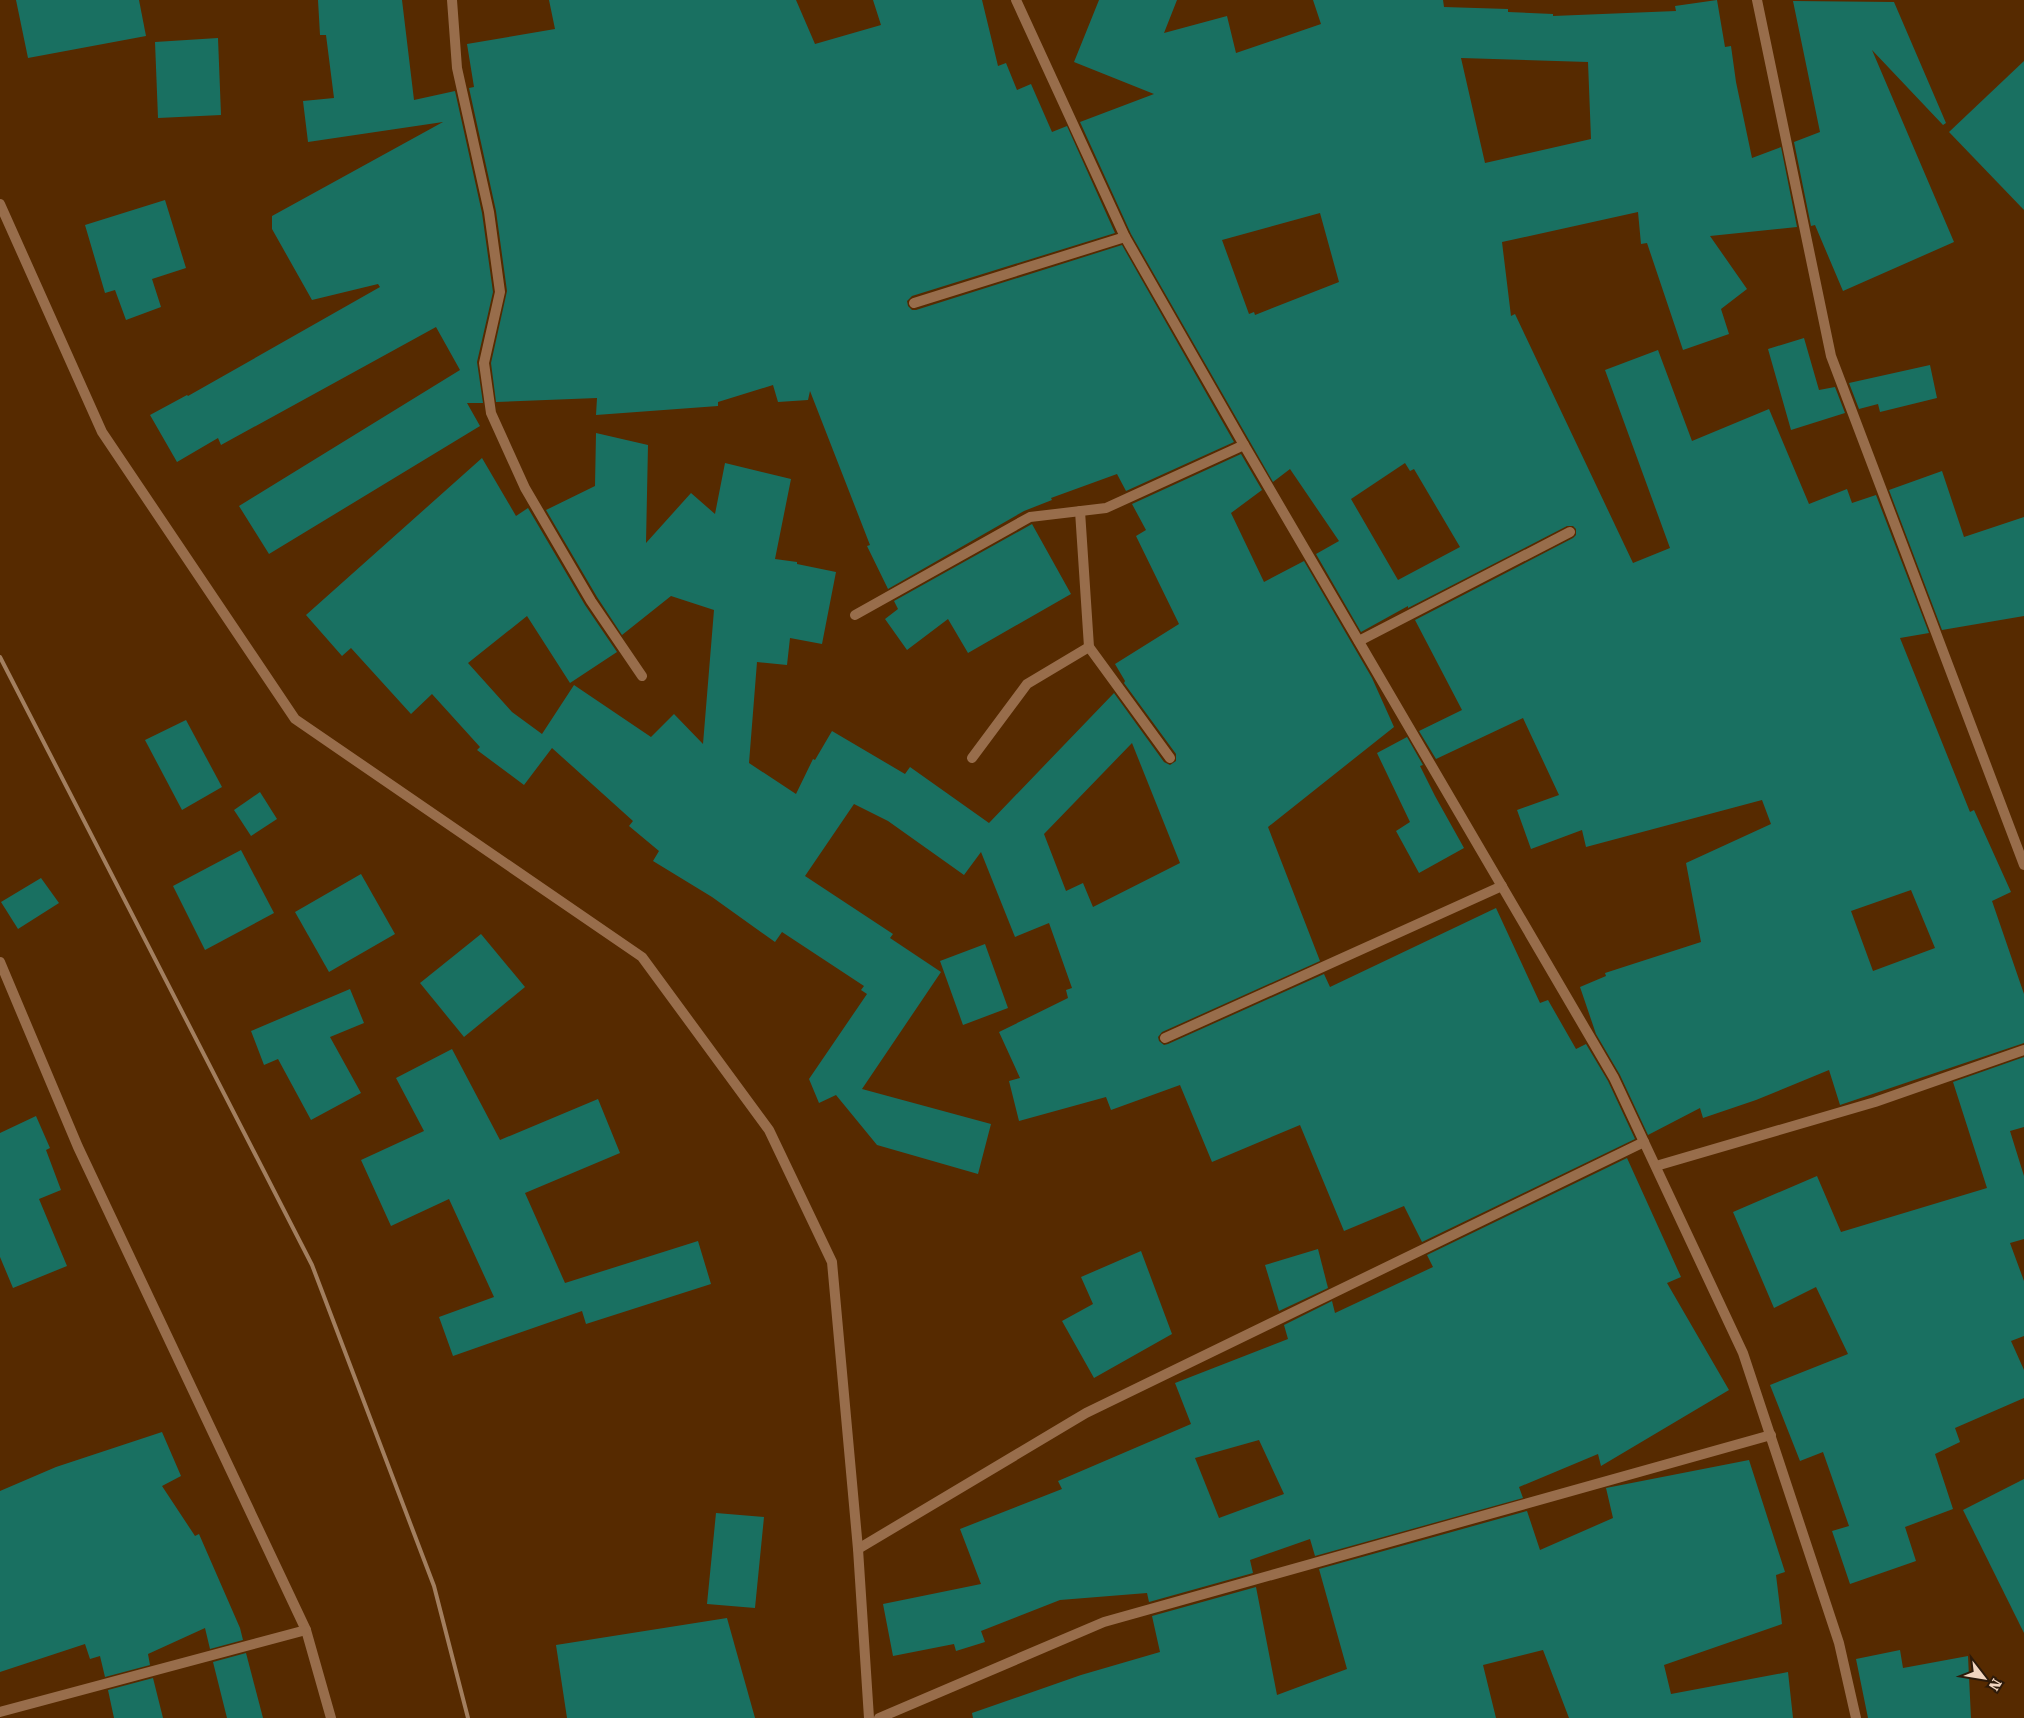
<svg xmlns="http://www.w3.org/2000/svg" width="2024" height="1718" font-family="'Roboto Serif',serif">
<style>
.building{fill:#197061;fill-rule:evenodd}
.lines{fill:none;stroke-linecap:round;stroke-linejoin:round}
.service{stroke:#986d4b;stroke-width:10}
.minor{stroke:#986d4b;stroke-width:10}
.rail{stroke:#a37f5f;stroke-width:4}
</style>
<rect width="100%" height="100%" fill="#562a00"/>
<!-- building -->
<g class="building">
<path d="M 16,0 L 139,0 L 146,36 L 28,58 Z"/>
<path d="M 318,0 L 402,0 L 414,100 L 455,91 L 482,213 L 493,292 L 477,362 L 483,403 L 467,403 L 480,426 L 269,554 L 239,506 L 460,370 L 436,327 L 221,445 L 218,438 L 177,462 L 150,415 L 187,395 L 188,396 L 380,287 L 378,284 L 312,300 L 272,229 L 272,216 L 443,122 L 308,142 L 303,101 L 334,98 L 326,35 L 320,35 Z"/>
<path d="M 549,0 L 796,0 L 815,44 L 881,25 L 873,0 L 982,0 L 998,66 L 1006,63 L 1017,90 L 1031,84 L 1052,132 L 1067,126 L 1115,233 L 912,296 L 907,301 L 908,306 L 912,310 L 916,310 L 1122,245 L 1234,442 L 1126,491 L 1117,474 L 1051,498 L 1052,500 L 1024,511 L 888,589 L 867,546 L 870,545 L 810,391 L 808,400 L 778,402 L 773,385 L 718,402 L 718,406 L 596,415 L 597,398 L 496,402 L 491,363 L 507,291 L 496,211 L 469,88 L 474,87 L 467,44 L 555,29 Z"/>
<path d="M 1099,0 L 1177,0 L 1164,33 L 1227,16 L 1236,53 L 1321,24 L 1313,0 L 1443,0 L 1444,7 L 1508,9 L 1508,12 L 1553,14 L 1553,16 L 1676,11 L 1675,6 L 1717,0 L 1725,47 L 1731,46 L 1736,82 L 1752,158 L 1781,147 L 1797,227 L 1710,236 L 1747,289 L 1721,309 L 1729,334 L 1683,350 L 1647,243 L 1641,244 L 1638,212 L 1502,242 L 1511,316 L 1515,314 L 1633,563 L 1670,548 L 1605,370 L 1658,350 L 1692,441 L 1769,409 L 1809,504 L 1847,489 L 1852,503 L 1876,495 L 1929,633 L 1900,638 L 1970,812 L 1974,810 L 2011,892 L 1992,901 L 2024,994 L 2024,1043 L 1840,1105 L 1829,1070 L 1756,1100 L 1703,1118 L 1700,1108 L 1648,1135 L 1620,1075 L 1596,1034 L 1580,987 L 1606,976 L 1605,973 L 1701,942 L 1686,863 L 1771,824 L 1762,800 L 1586,847 L 1582,830 L 1531,849 L 1517,810 L 1559,795 L 1523,718 L 1436,759 L 1419,731 L 1462,710 L 1415,620 L 1573,538 L 1576,535 L 1576,529 L 1573,526 L 1567,526 L 1408,608 L 1408,606 L 1361,632 L 1316,554 L 1339,541 L 1290,469 L 1273,482 L 1131,234 L 1080,122 L 1154,94 L 1074,62 ZM 1461,58 L 1588,62 L 1591,139 L 1485,163 ZM 1320,213 L 1339,282 L 1255,315 L 1254,312 L 1249,314 L 1222,240 ZM 1405,463 L 1410,471 L 1414,469 L 1460,547 L 1398,580 L 1351,499 ZM 1911,890 L 1935,948 L 1873,971 L 1851,911 Z"/>
<path d="M 1793,1 L 1894,2 L 1946,123 L 1943,125 L 1872,50 L 1954,242 L 1843,291 L 1815,225 L 1811,226 L 1794,142 L 1820,132 Z"/>
<path d="M 218,38 L 221,115 L 158,118 L 155,42 Z"/>
<path d="M 2024,61 L 2024,210 L 1949,132 Z"/>
<path d="M 165,200 L 186,268 L 152,279 L 161,307 L 126,320 L 115,290 L 105,293 L 85,225 Z"/>
<path d="M 1804,338 L 1819,390 L 1835,387 L 1845,413 L 1791,430 L 1768,349 Z"/>
<path d="M 1930,365 L 1937,398 L 1880,412 L 1878,404 L 1859,409 L 1849,383 Z"/>
<path d="M 596,433 L 648,445 L 646,543 L 691,493 L 715,514 L 725,463 L 791,479 L 775,559 L 797,562 L 797,564 L 836,572 L 822,644 L 790,638 L 787,665 L 757,662 L 749,763 L 796,794 L 813,759 L 815,760 L 832,731 L 905,774 L 910,767 L 989,823 L 1114,693 L 1164,762 L 1170,765 L 1176,761 L 1176,754 L 1124,683 L 1125,681 L 1115,664 L 1179,624 L 1136,536 L 1146,530 L 1132,504 L 1241,454 L 1262,490 L 1231,513 L 1264,582 L 1304,561 L 1372,678 L 1394,727 L 1268,827 L 1320,961 L 1162,1032 L 1158,1037 L 1159,1041 L 1164,1045 L 1168,1044 L 1324,974 L 1330,987 L 1496,908 L 1540,1003 L 1548,1000 L 1576,1049 L 1586,1044 L 1608,1081 L 1635,1139 L 1422,1242 L 1404,1206 L 1344,1231 L 1300,1125 L 1212,1162 L 1180,1085 L 1111,1110 L 1106,1097 L 1019,1121 L 1009,1081 L 1020,1078 L 999,1032 L 1068,998 L 1066,990 L 1072,988 L 1049,923 L 1015,937 L 981,852 L 964,875 L 888,821 L 854,804 L 805,876 L 893,934 L 890,938 L 941,972 L 862,1089 L 991,1124 L 978,1174 L 877,1145 L 836,1095 L 819,1103 L 809,1079 L 867,994 L 861,990 L 864,986 L 782,932 L 775,942 L 712,897 L 653,861 L 659,851 L 629,826 L 633,821 L 552,748 L 524,785 L 477,750 L 480,747 L 432,694 L 411,714 L 351,648 L 342,656 L 306,615 L 482,458 L 516,516 L 528,508 L 585,605 L 617,652 L 570,683 L 527,616 L 468,663 L 512,712 L 542,734 L 574,685 L 651,737 L 674,714 L 703,744 L 714,610 L 671,596 L 622,635 L 597,597 L 546,510 L 595,486 ZM 1132,743 L 1180,863 L 1093,907 L 1083,883 L 1066,891 L 1044,834 Z"/>
<path d="M 1942,471 L 1964,537 L 2024,517 L 2024,616 L 1942,630 L 1889,490 Z"/>
<path d="M 1032,524 L 1071,594 L 968,653 L 948,619 L 907,650 L 885,619 L 898,609 L 894,601 Z"/>
<path d="M 186,720 L 222,787 L 182,810 L 145,740 Z"/>
<path d="M 1407,737 L 1423,765 L 1420,766 L 1435,796 L 1464,848 L 1419,873 L 1396,831 L 1410,822 L 1377,753 Z"/>
<path d="M 260,792 L 277,819 L 251,836 L 234,810 Z"/>
<path d="M 241,850 L 274,913 L 205,950 L 173,886 Z"/>
<path d="M 361,874 L 395,934 L 329,972 L 295,912 Z"/>
<path d="M 41,878 L 59,903 L 18,929 L 1,902 Z"/>
<path d="M 481,934 L 525,987 L 464,1037 L 420,983 Z"/>
<path d="M 985,944 L 1008,1008 L 963,1025 L 940,961 Z"/>
<path d="M 350,989 L 364,1023 L 330,1037 L 361,1093 L 311,1120 L 278,1059 L 264,1065 L 251,1031 Z"/>
<path d="M 452,1049 L 500,1140 L 598,1099 L 620,1153 L 525,1193 L 565,1283 L 698,1241 L 711,1284 L 586,1324 L 582,1311 L 453,1356 L 439,1317 L 494,1297 L 449,1199 L 391,1226 L 361,1160 L 424,1131 L 396,1078 Z"/>
<path d="M 2024,1057 L 2024,1127 L 2010,1131 L 2024,1176 L 2024,1239 L 2010,1243 L 2024,1281 L 2024,1336 L 2011,1341 L 2024,1370 L 2024,1398 L 1955,1428 L 1960,1442 L 1935,1454 L 1953,1509 L 1905,1527 L 1916,1561 L 1850,1584 L 1832,1531 L 1849,1526 L 1823,1452 L 1800,1461 L 1770,1385 L 1848,1354 L 1816,1287 L 1774,1308 L 1733,1212 L 1817,1176 L 1841,1232 L 1987,1188 L 1953,1082 Z"/>
<path d="M 36,1116 L 50,1148 L 46,1150 L 61,1190 L 39,1199 L 67,1266 L 13,1288 L 0,1257 L 0,1133 Z"/>
<path d="M 1627,1158 L 1681,1277 L 1667,1283 L 1729,1390 L 1601,1466 L 1598,1454 L 1519,1487 L 1523,1498 L 1315,1556 L 1310,1539 L 1250,1560 L 1253,1573 L 1149,1602 L 1147,1593 L 1060,1600 L 981,1631 L 985,1642 L 956,1651 L 954,1644 L 893,1656 L 883,1604 L 981,1584 L 960,1529 L 1062,1489 L 1058,1481 L 1191,1424 L 1175,1383 L 1288,1339 L 1284,1325 L 1332,1301 L 1335,1313 L 1433,1267 L 1427,1255 ZM 1259,1440 L 1284,1494 L 1219,1518 L 1195,1458 Z"/>
<path d="M 1318,1249 L 1328,1288 L 1279,1311 L 1265,1265 Z"/>
<path d="M 1141,1251 L 1172,1334 L 1094,1378 L 1062,1321 L 1093,1304 L 1081,1277 Z"/>
<path d="M 162,1432 L 181,1476 L 162,1486 L 195,1536 L 199,1534 L 240,1628 L 243,1640 L 210,1649 L 205,1628 L 148,1654 L 150,1665 L 105,1677 L 100,1656 L 90,1659 L 85,1644 L 0,1672 L 0,1491 L 56,1467 Z"/>
<path d="M 1749,1460 L 1785,1572 L 1776,1575 L 1782,1624 L 1664,1665 L 1671,1694 L 1788,1672 L 1793,1718 L 1569,1718 L 1543,1650 L 1483,1665 L 1496,1718 L 973,1718 L 972,1713 L 1081,1675 L 1160,1652 L 1152,1616 L 1256,1587 L 1277,1695 L 1347,1669 L 1319,1569 L 1527,1511 L 1540,1550 L 1613,1518 L 1606,1488 Z"/>
<path d="M 2024,1479 L 2024,1633 L 1963,1510 Z"/>
<path d="M 716,1513 L 764,1517 L 755,1608 L 707,1604 Z"/>
<path d="M 727,1618 L 755,1718 L 567,1718 L 556,1645 Z"/>
<path d="M 1900,1650 L 1903,1668 L 1968,1656 L 1971,1718 L 1868,1718 L 1856,1659 Z"/>
<path d="M 246,1653 L 263,1718 L 227,1718 L 213,1662 Z"/>
<path d="M 153,1678 L 163,1718 L 114,1718 L 108,1690 Z"/>
</g>
<g class="lines">
<!-- service -->
<g class="service">
<path d="M 914,303 L 1125,237"/>
<path d="M 1080,511 L 1089,647 L 1170,758"/>
<path d="M 855,615 L 1030,517 L 1106,508 L 1244,445"/>
<path d="M 1359,641 L 1570,532"/>
<path d="M 972,758 L 1027,684 L 1089,647"/>
<path d="M 858,1549 L 1086,1413 L 1644,1142"/>
</g>
<!-- minor -->
<g class="minor">
<path d="M 452,0 L 457,68 L 489,212 L 500,292 L 484,363 L 491,413 L 525,488 L 591,601 L 642,676"/>
<path d="M 1016,0 L 1125,237 L 1244,445 L 1614,1078 L 1743,1353 L 1839,1643 L 1856,1718"/>
<path d="M 1757,0 L 1831,356 L 2024,865"/>
<path d="M 0,204 L 102,432 L 295,719 L 642,957 L 769,1130 L 832,1262 L 858,1549 L 869,1718"/>
<path d="M 0,962 L 78,1147 L 306,1630 L 331,1718"/>
<path d="M 1165,1038 L 1502,886"/>
<path d="M 1656,1166 L 1875,1102 L 2024,1050"/>
<path d="M 0,1712 L 306,1630"/>
<path d="M 879,1718 L 1104,1622 L 1771,1435"/>
</g>
<!-- rail -->
<path class="rail" d="M 0,657 L 312,1265 L 434,1586 L 468,1718"/>
</g>
<!-- north arrow -->
<g transform="translate(1984 1678) rotate(121)" stroke="#2d1a09" stroke-width="4" paint-order="stroke">
<path d="M0-4L9 19L0 12L-9 19Z" fill="#f1d5c0"/>
<text y="-8" font-size="14" font-weight="bold" text-anchor="middle" fill="#f1d5c0">N</text>
</g>
</svg>
